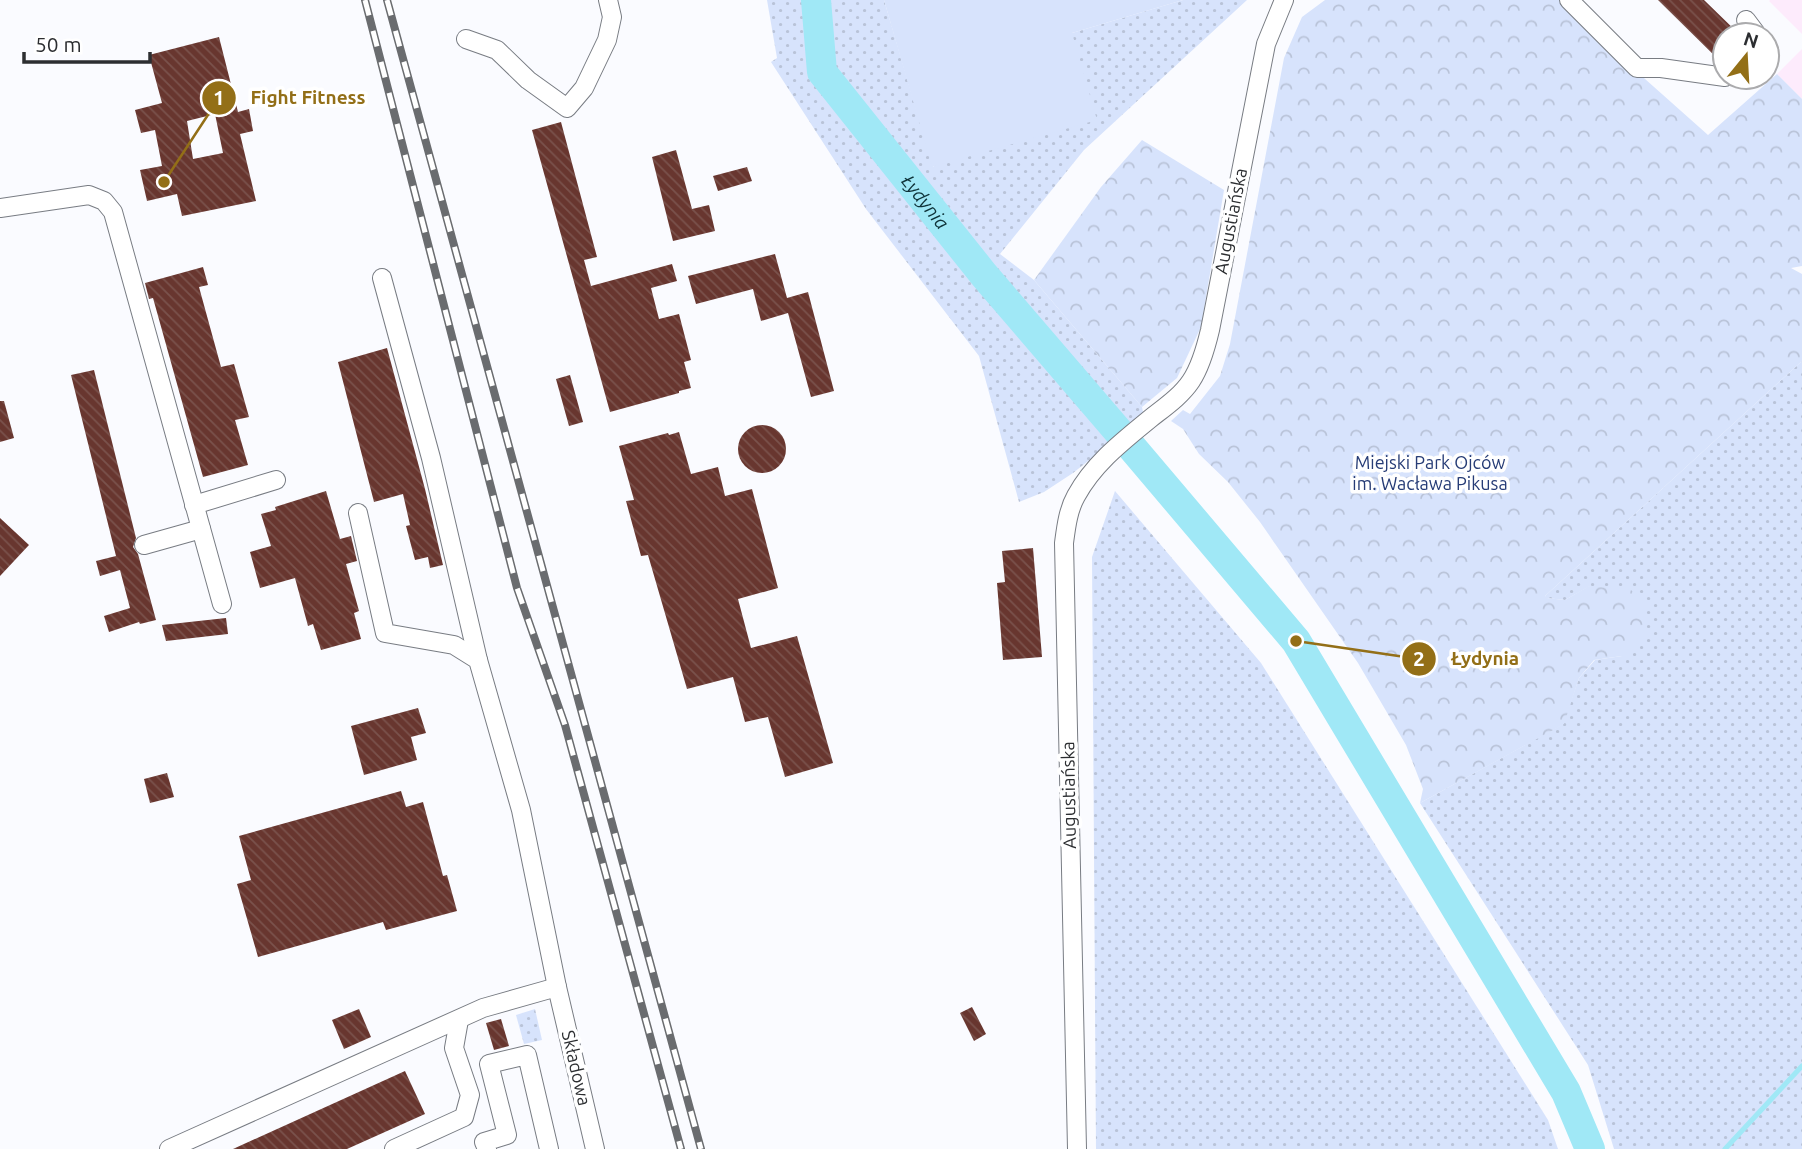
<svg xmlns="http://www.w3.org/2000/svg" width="1802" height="1149" font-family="Ubuntu,sans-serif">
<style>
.education{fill:#fdebfc}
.grass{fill:url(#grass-dots)}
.forest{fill:url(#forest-crowns)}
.pitch{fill:#d7e3fc}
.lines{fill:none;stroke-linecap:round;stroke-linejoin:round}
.stream{stroke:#a0e8f6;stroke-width:5}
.river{stroke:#a0e8f6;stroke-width:30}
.building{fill:url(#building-back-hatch);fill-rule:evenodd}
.minor-casing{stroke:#787c83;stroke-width:20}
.minor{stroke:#fff;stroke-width:18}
.rail-casing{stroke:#6a6c6f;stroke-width:8}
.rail{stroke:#fff;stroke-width:5;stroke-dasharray:16;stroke-linecap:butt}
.labels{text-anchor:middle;stroke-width:7;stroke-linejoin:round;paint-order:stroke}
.street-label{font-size:18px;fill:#2c2e31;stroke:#fff}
.park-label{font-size:18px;fill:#263c76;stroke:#fff}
.water-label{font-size:19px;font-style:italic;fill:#0e3238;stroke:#fff}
.leader{fill:none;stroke:#936f17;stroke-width:2.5}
.callout-dot{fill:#936f17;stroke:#fff;stroke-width:2.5}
.mark-label{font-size:21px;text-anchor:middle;font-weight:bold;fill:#fff}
.callout-label{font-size:19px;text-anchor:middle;font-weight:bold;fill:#936f17;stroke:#fff;stroke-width:7;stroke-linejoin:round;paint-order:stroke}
</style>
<defs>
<pattern id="grass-dots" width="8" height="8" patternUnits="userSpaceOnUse" patternTransform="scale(1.75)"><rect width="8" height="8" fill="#d7e3fc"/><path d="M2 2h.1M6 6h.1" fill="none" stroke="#b9c3d8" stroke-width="1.8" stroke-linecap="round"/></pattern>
<pattern id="forest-crowns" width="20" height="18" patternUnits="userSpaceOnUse" patternTransform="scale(1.75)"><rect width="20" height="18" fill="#d7e3fc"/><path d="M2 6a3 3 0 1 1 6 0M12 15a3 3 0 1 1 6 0" fill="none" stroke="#b9c3d8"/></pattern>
<pattern id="building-back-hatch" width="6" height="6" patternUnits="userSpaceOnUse" patternTransform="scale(1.75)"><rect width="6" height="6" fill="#68362f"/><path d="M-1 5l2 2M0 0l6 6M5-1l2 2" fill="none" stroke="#7a524c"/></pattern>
</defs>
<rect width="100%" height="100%" fill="#fafbff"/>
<!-- education -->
<g class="education">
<path d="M 1770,0 L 1802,0 L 1802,34 L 1769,1 Z"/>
<path d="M 1802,49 L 1802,99 L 1777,74 Z"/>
</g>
<!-- grass -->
<g class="grass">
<path d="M 767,0 L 884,0 L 933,167 L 1072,33 L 1183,0 L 1247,0 L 1084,150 L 1000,254 L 1034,280 L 1142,407 L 1145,423 L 1102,450 L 1073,473 L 1044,492 L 1019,502 L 979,356 L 866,209 L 771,62 L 777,58 Z"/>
<path d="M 1802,361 L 1802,1149 L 1614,1149 L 1588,1065 L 1420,803 L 1563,724 L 1579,678 L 1595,660 L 1622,656 L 1590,586 L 1565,600 L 1546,598 L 1545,596 Z"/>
<path d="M 1115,491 L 1261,663 L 1548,1120 L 1558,1149 L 1096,1149 L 1092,557 Z"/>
<path d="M 535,1009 L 542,1040 L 524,1044 L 516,1015 Z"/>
</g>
<!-- forest -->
<g class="forest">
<path d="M 1325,0 L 1561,0 L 1572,14 L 1708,135 L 1777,74 L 1802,99 L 1802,266 L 1791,268 L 1802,274 L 1802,361 L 1545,596 L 1547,598 L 1565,600 L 1589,586 L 1631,590 L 1644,602 L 1645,637 L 1622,656 L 1594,660 L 1579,678 L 1564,724 L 1420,803 L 1423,789 L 1406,745 L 1358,663 L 1260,522 L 1228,482 L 1199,454 L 1183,429 L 1171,421 L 1183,410 L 1190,414 L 1220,376 L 1230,344 L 1284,58 L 1302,17 Z"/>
<path d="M 1142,140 L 1224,190 L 1201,327 L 1177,378 L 1142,407 L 1034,280 L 1101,187 Z"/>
</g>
<!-- pitch -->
<path class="pitch" d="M 884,0 L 1183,0 L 1072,33 L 1097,120 L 932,167 Z"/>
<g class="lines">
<!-- stream -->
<path class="stream" d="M 1725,1149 L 1802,1066"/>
<!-- river -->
<path class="river" id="s1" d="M 816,0 L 822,72 L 984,275 L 1124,438 L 1296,641 L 1566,1092 L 1590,1149"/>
</g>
<!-- building -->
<g class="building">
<path d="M 1658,0 L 1704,0 L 1740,35 L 1725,35 L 1725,66 Z"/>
<path d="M 219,37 L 238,112 L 249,109 L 253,131 L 240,134 L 256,201 L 182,216 L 177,194 L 147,201 L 140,170 L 162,166 L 155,130 L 141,133 L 135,110 L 162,103 L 149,55 ZM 215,114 L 223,153 L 193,159 L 187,121 Z"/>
<path d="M 561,122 L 597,257 L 584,260 L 591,286 L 672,264 L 677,281 L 651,288 L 659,319 L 679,314 L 691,360 L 684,362 L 691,388 L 679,391 L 679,393 L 610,412 L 532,130 Z"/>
<path d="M 676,150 L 692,209 L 709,205 L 715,231 L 673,241 L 652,157 Z"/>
<path d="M 747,167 L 752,181 L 718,191 L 713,176 Z"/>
<path d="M 775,254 L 787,298 L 808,292 L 834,391 L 811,397 L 788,313 L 761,321 L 753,289 L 696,304 L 688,276 Z"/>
<path d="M 203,267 L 208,285 L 199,287 L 221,367 L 234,364 L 249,417 L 235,420 L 248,465 L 203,477 L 153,298 L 149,299 L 145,283 Z"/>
<path d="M 387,348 L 425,489 L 443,565 L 430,568 L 428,557 L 415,560 L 406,526 L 410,525 L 403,494 L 374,502 L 338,362 Z"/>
<path d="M 94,370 L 136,538 L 133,547 L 138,554 L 156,620 L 140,624 L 139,622 L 109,632 L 104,616 L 130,608 L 120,570 L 100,576 L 96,561 L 116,556 L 71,375 Z"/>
<path d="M 570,375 L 583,422 L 569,426 L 556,379 Z"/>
<path d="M 0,401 L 4,401 L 14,438 L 0,442 Z"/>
<circle cx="762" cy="449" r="24"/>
<path d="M 679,432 L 691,474 L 718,467 L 725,496 L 752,489 L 778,588 L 738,599 L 751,648 L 797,636 L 833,763 L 785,777 L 768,717 L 745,722 L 733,677 L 687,689 L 648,555 L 641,556 L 626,501 L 634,500 L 619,446 L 668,433 L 669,435 Z"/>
<path d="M 326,491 L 340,539 L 351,536 L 357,561 L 346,564 L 359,611 L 354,613 L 361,639 L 321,650 L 313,624 L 308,626 L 295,578 L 260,588 L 250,552 L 271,546 L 261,514 L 276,510 L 275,507 Z"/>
<path d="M 0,518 L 29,545 L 0,576 Z"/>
<path d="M 1033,548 L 1042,657 L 1003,660 L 997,583 L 1005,582 L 1002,551 Z"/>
<path d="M 226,618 L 228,634 L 166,641 L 162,625 Z"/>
<path d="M 418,708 L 426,733 L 411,737 L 417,760 L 364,775 L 351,726 Z"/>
<path d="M 167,773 L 174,797 L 150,803 L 144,779 Z"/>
<path d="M 401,791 L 406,807 L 423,802 L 443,876 L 447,875 L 457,911 L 386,930 L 383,922 L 258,957 L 237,884 L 251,880 L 239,836 Z"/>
<path d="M 972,1007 L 986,1034 L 974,1041 L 960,1013 Z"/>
<path d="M 359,1009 L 371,1037 L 344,1049 L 332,1020 Z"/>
<path d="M 501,1019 L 509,1046 L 494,1050 L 486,1023 Z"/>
<path d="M 405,1071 L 425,1114 L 347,1149 L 233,1149 Z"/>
</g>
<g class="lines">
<!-- minor casing -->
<g class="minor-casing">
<g id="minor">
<path d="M 1569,0 L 1637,68 L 1661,68 L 1725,77"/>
<path d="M 1746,20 L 1755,32 L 1756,35"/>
<path d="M 466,39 L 497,50 L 528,80 L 567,108 L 584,88 L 607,40 L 612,17 L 608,0"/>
<path d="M 0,208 L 89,195 L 104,201 L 113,212 L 222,604"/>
<path d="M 382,278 L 431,458 L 478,660"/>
<path d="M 194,505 L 276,480"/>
<path d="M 358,513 L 385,633 L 454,645 L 478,660 L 521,810 L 557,987 L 595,1149"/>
<path d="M 144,545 L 201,529"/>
<path d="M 169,1149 L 483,1008 L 557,987"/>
<path d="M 394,1149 L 464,1117 L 470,1095 L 454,1048 L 459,1020"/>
<path d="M 487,1149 L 484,1142 L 507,1135 L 489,1064 L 527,1055 L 549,1149"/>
<path d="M 1077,1149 L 1064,543 C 1066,528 1068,510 1076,496 C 1094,463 1123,441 1151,418 C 1165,407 1181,396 1191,381 C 1201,366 1206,347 1210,330 L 1266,44 L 1284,0"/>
</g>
</g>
<!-- minor -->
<use href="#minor" class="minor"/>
<!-- rail casing -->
<g class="rail-casing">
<g id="rail">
<path d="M 365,0 L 517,588 L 565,725 L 681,1149"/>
<path d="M 387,0 L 701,1149"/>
</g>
</g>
<!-- rail -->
<use href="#rail" class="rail"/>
</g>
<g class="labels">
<!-- street labels -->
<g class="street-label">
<text transform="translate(1231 221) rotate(-79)" y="6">Augustiańska</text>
<text transform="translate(1069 795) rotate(-91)" y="6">Augustiańska</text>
<text transform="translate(576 1068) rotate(77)" y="6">Składowa</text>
</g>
<!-- park labels -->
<g class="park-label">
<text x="1430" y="469">Miejski Park Ojców<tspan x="1430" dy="21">im. Wacława Pikusa</tspan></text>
</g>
<!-- water labels -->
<g class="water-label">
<text dy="7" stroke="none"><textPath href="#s1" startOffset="238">Łydynia</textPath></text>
</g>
</g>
<!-- callouts -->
<path class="leader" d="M164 182L219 98M1296 641L1419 659"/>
<g class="callout-dot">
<circle cx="164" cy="182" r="7"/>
<circle cx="1296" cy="641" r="7"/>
<circle cx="219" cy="98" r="18"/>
<circle cx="1419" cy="659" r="18"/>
</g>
<g class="mark-label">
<text x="219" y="105">1</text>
<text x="1419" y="666">2</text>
</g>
<g class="callout-label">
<text x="308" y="104">Fight Fitness</text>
<text x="1485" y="665">Łydynia</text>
</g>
<!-- north arrow -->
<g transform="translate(1746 56) rotate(18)"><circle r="33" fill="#ffffff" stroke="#ababad" stroke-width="2"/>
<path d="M0-5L12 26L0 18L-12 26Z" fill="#936f17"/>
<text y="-10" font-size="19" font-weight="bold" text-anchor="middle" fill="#2c2e31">N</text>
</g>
<!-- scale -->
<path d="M24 52v10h126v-10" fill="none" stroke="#2c2e31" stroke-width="3.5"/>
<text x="35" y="52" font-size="21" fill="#2c2e31" stroke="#ffffff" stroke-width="5" paint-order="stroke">50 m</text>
</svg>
